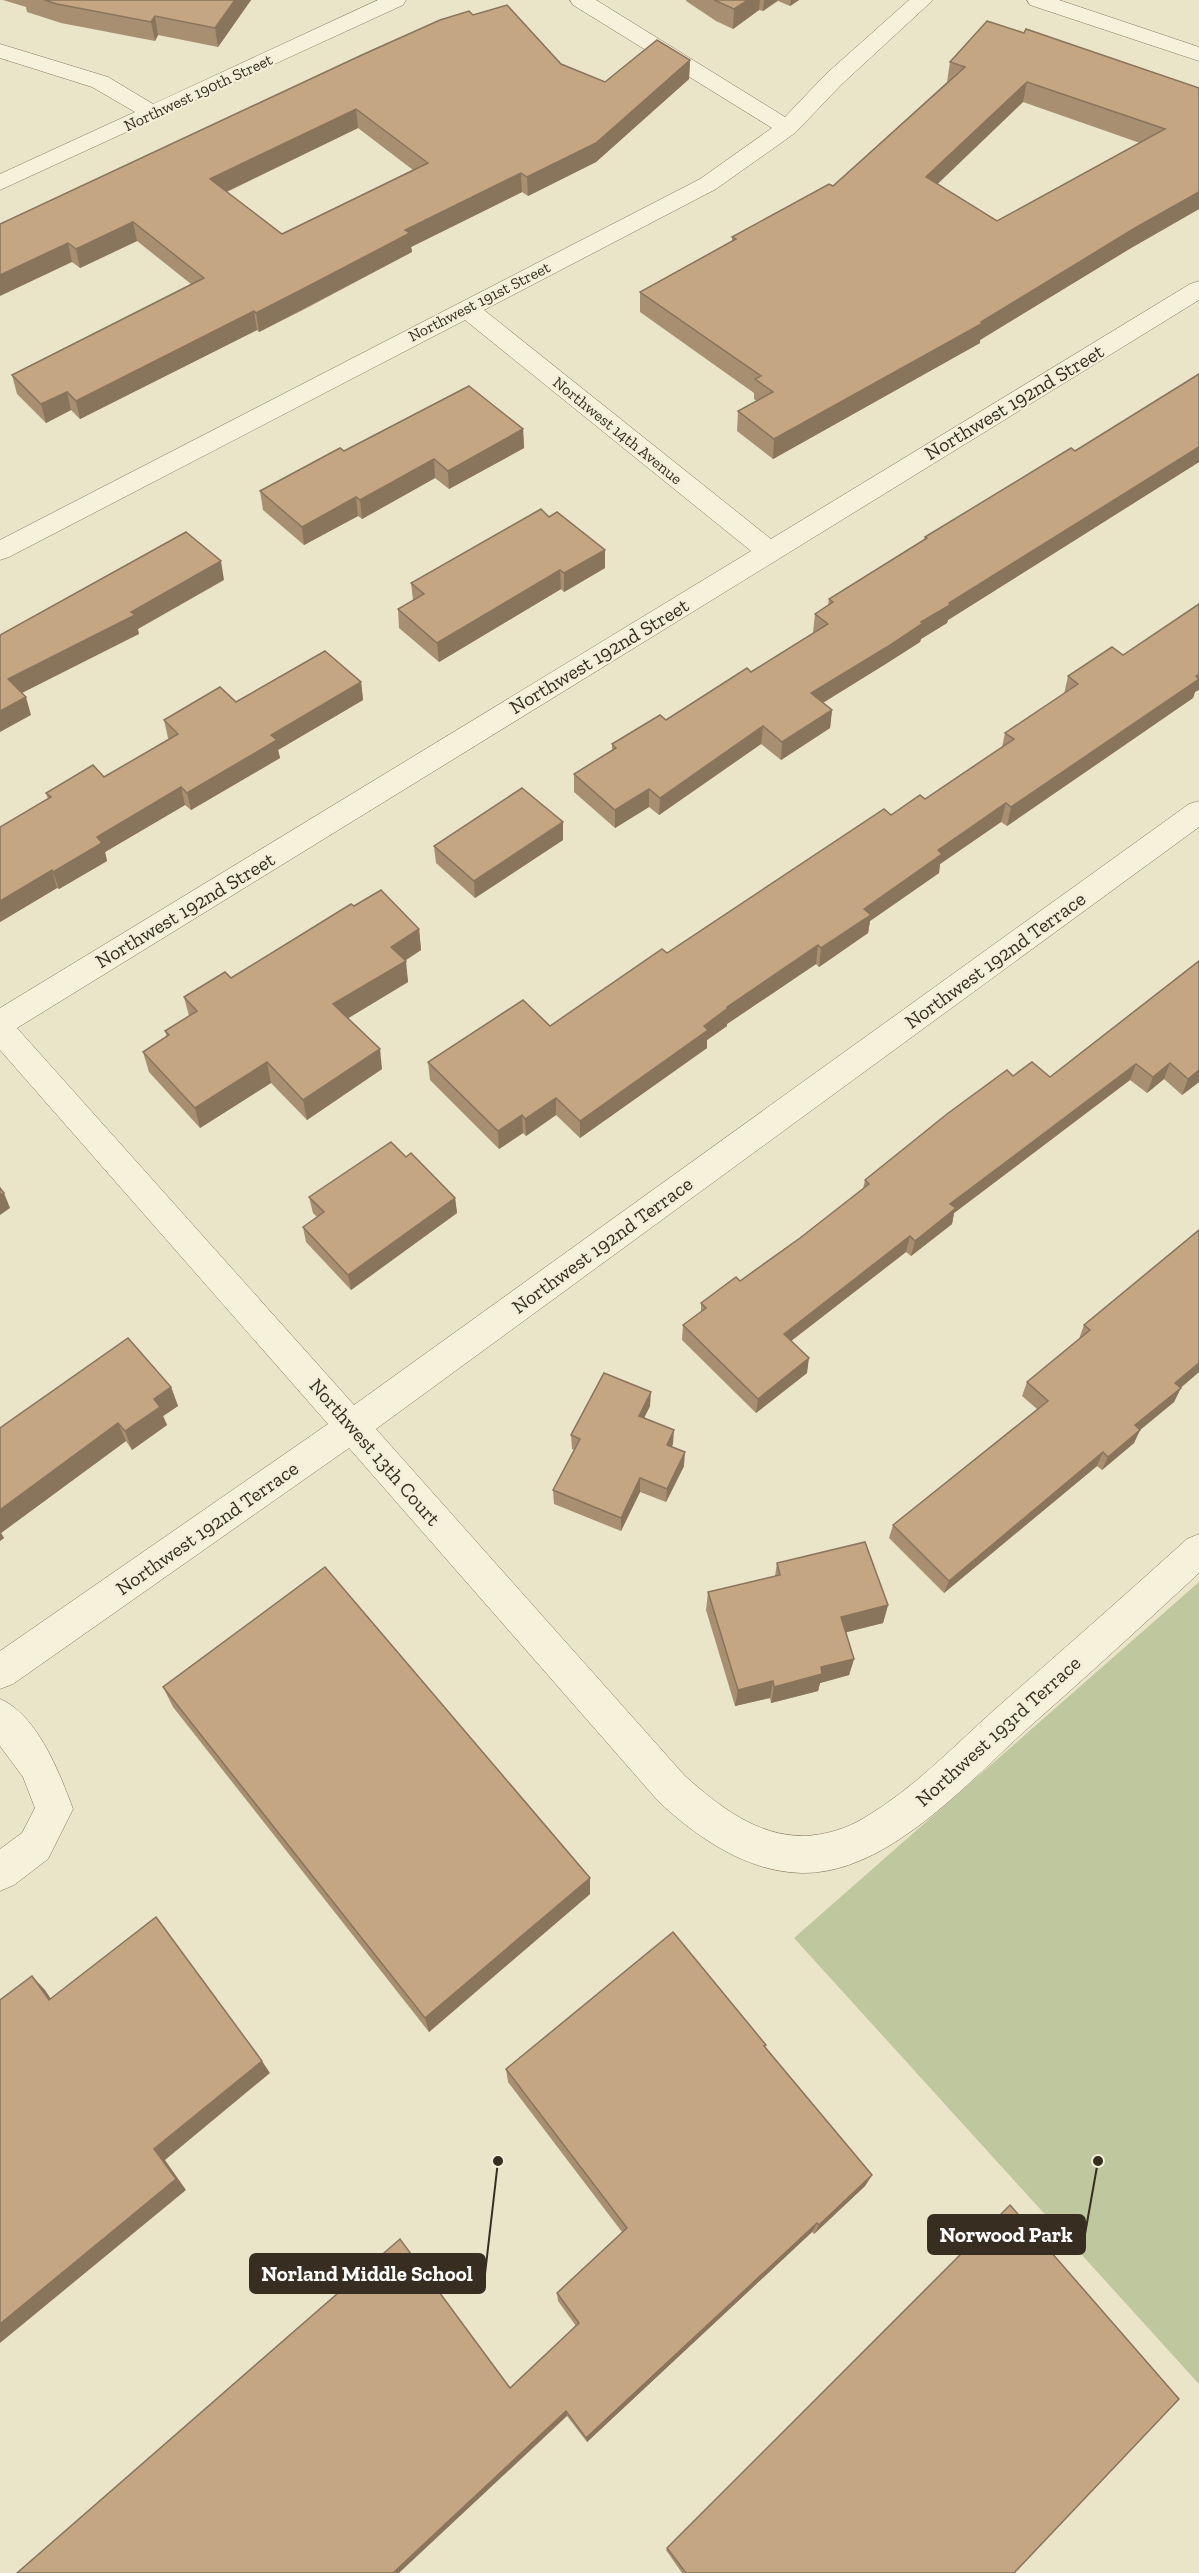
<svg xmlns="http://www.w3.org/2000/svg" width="1199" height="2573" font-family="'Zilla Slab',serif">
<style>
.green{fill:#bec79e}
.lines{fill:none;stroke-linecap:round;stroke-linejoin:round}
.minor-casing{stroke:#85775f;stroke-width:1}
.minor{fill:#f6f1db;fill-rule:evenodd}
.wall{fill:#a98f71;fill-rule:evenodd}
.shaded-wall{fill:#89745c}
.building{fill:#c4a683;stroke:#89745c;stroke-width:1.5;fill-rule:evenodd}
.labels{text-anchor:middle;stroke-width:4.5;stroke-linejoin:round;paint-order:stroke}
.far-street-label{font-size:16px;fill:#372e21;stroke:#f2eed8}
.street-label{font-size:20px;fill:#372e21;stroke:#f2eed8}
.leader{fill:none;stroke:#372e21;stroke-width:2}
.callout-dot{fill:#372e21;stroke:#f2eed8;stroke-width:2}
.callout{fill:#372e21;stroke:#372e21;stroke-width:2}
.callout-label{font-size:21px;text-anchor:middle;font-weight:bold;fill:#fff}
</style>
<rect width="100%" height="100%" fill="#eae4c9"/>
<!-- green -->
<path class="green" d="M 1199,1582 L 1199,2384 L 794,1938 Z"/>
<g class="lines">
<!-- minor casing -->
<g class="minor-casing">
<g id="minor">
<path d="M 378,0 L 406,0 L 403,5 L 0,190 L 0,174 L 135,112 L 92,87 L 0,58 L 0,44 L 108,77 L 153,104 Z"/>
<path d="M 570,0 L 596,0 L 785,117 L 826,74 L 909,0 L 933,0 L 842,84 L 795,133 L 716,189 L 484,310 L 771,539 L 1190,284 L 1199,281 L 1199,300 L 17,1028 L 354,1405 L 1189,804 L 1199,801 L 1199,827 L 376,1429 L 685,1776 C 719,1806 756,1836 804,1836 C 825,1835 846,1829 864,1818 C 913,1789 952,1748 993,1711 C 1058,1654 1123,1597 1187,1539 L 1199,1534 L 1199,1573 C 1142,1626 1085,1678 1027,1729 C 968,1782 888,1874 802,1873 C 747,1872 698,1838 659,1802 L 349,1448 L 13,1684 L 0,1689 L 0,1651 L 328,1424 L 0,1050 L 0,1008 L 751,551 L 465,320 L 9,557 L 0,560 L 0,540 L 700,179 L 772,128 L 573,5 Z"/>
<path d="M 1027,0 L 1059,0 L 1199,47 L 1199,61 L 1030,5 Z"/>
<path d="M 0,1699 C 37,1714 60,1774 73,1809 L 48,1859 L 14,1885 L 0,1891 L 0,1849 L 22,1833 L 35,1808 L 23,1777 L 0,1746 Z"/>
</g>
</g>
<!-- minor -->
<use href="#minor" class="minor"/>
</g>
<!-- wall -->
<g class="wall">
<path d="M 3,0 L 251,0 L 218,47 L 158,35 L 155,41 L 61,23 L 27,12 L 26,7 Z"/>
<path d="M 686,0 L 799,0 L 790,6 L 778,1 L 763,11 L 759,10 L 733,29 L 716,21 L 686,1 Z"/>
<path d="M 473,15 L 561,64 L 605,82 L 690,60 L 689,79 L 596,162 L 528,196 L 522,192 L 411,247 L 412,252 L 301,311 L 259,332 L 257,330 L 80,419 L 71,410 L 46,423 L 17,394 L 12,375 L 191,284 L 137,241 L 80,268 L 72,262 L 0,224 ZM 358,128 L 413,170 L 282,234 L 227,192 Z"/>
<path d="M 950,62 L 1199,88 L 1199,209 L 1131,248 L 980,340 L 980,343 L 773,459 L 737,431 L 738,411 L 757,401 L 754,399 L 754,393 L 640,312 L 640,292 L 732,242 L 732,237 L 833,186 L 947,82 ZM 1023,102 L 1140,143 L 997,221 L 937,184 Z"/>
<path d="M 1199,374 L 1199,462 L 948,620 L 947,623 L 921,639 L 920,642 L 884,665 L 823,703 L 832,710 L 830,728 L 781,760 L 761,744 L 659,815 L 649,807 L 615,828 L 574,792 L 574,774 L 612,750 L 612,744 L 666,720 L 751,672 L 814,633 L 813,632 L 815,614 L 828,605 L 829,599 L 924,540 L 925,537 L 1075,451 Z"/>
<path d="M 523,429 L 524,448 L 449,489 L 435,478 L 362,519 L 358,516 L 304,545 L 263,510 L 260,491 L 344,451 Z"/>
<path d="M 541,509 L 605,568 L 564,592 L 561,589 L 439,662 L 399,628 L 398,609 L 413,600 L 411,583 Z"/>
<path d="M 1123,655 L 1195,692 L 1193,698 L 1007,826 L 1001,822 L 940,864 L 939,873 L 870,921 L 868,933 L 819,967 L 816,964 L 727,1024 L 727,1026 L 707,1040 L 707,1048 L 580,1138 L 556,1115 L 526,1136 L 523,1133 L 499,1149 L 430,1080 L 428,1062 L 550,1026 L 891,815 L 925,799 L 1002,747 L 1005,733 L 1064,694 L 1068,676 Z"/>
<path d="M 361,682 L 363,700 L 278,750 L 280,758 L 191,810 L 185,805 L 105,852 L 107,861 L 59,889 L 57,888 L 0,922 L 48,799 L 46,793 L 104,777 L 169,739 L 168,738 L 164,720 L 236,702 Z"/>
<path d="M 563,822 L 563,840 L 475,898 L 436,863 L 434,846 Z"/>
<path d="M 354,906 L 419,929 L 421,950 L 405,961 L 408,982 L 348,1018 L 382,1069 L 307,1120 L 271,1083 L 200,1128 L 149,1072 L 143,1052 L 167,1037 L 165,1031 L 189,1016 L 184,997 L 231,978 Z"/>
<path d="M 1199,961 L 1199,1082 L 1182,1095 L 1164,1079 L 1147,1093 L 1130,1080 L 954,1213 L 952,1224 L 911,1256 L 906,1252 L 791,1341 L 807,1373 L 756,1413 L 682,1340 L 683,1325 L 701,1312 L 701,1303 L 740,1281 L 800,1238 L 863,1189 L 865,1180 L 1013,1076 L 1050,1077 Z"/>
<path d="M 406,1157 L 455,1198 L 457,1213 L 351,1290 L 306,1242 L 303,1227 L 317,1217 L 313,1213 L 309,1197 Z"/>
<path d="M 1199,1230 L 1199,1372 L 1180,1388 L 1174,1402 L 1140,1430 L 1134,1443 L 1102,1470 L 1097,1466 L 944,1593 L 889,1538 L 893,1525 L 1037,1409 L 1022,1396 L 1027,1382 L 1079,1339 L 1084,1325 Z"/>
<path d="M 171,1387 L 178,1406 L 163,1416 L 167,1425 L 132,1450 L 126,1441 L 1,1533 L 4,1538 L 0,1541 L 0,1428 Z"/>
<path d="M 650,1406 L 644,1418 L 673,1444 L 671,1447 L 684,1466 L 666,1502 L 640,1492 L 621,1531 L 554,1504 L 553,1490 L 574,1450 L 572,1449 L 571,1435 Z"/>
<path d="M 777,1563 L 888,1605 L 883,1623 L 845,1632 L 854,1659 L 849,1675 L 820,1683 L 818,1691 L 771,1703 L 770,1698 L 735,1706 L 706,1610 L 708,1592 L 775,1576 Z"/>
<path d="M 163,1687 L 590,1894 L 429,2032 L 173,1707 Z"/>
<path d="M 766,2045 L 765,2047 L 872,2175 L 865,2186 L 814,2234 L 812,2232 L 587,2442 L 567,2416 L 510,2388 L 576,2326 L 558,2301 L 557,2293 L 622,2232 L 508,2082 L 506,2069 Z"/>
<path d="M 1010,2205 L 1014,2573 L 682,2573 L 666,2550 Z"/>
</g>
<!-- shaded-wall -->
<g class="shaded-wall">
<path d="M 235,0 L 251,0 L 218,47 L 215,28 Z"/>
<path d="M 748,0 L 760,0 L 759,10 L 733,29 L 734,9 Z"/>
<path d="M 764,0 L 778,0 L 763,11 Z"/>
<path d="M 791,0 L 799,0 L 790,6 Z"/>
<path d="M 155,16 L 158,35 L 155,41 L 151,22 Z"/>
<path d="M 690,60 L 689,79 L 596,162 L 528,196 L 527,177 Z"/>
<path d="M 1027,82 L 1023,102 L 923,198 L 926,177 Z"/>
<path d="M 356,109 L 358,128 L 213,198 L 210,179 Z"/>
<path d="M 521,173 L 522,192 L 411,247 L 412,252 L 259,332 L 256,313 L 405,230 Z"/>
<path d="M 1199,192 L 1199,209 L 1131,248 L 980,340 L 980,343 L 773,459 L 774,439 L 981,322 L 1135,228 Z"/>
<path d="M 133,222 L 137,241 L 80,268 L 76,249 Z"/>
<path d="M 68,243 L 72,262 L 0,296 L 0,275 Z"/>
<path d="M 254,311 L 257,330 L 80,419 L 76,401 Z"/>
<path d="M 67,392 L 71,410 L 46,423 L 41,404 Z"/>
<path d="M 523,429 L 524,448 L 449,489 L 448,471 Z"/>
<path d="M 1199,447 L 1199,462 L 948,620 L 947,623 L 921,639 L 920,642 L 884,665 L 809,711 L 811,693 L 949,603 Z"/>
<path d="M 434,459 L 435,478 L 362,519 L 360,500 Z"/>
<path d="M 356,497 L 358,516 L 304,545 L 302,527 Z"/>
<path d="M 605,550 L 605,568 L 564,592 L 564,573 Z"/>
<path d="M 221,561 L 224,580 L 138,629 L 139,634 L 14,697 L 8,679 Z"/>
<path d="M 560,570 L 561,589 L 439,662 L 437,643 Z"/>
<path d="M 1199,674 L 1199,690 L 1195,692 L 1193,698 L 1007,826 L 1011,807 Z"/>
<path d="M 361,682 L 363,700 L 278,750 L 280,758 L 191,810 L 187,793 L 271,735 Z"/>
<path d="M 26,697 L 31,715 L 0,732 L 0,711 Z"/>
<path d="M 832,710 L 830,728 L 781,760 L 782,742 Z"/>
<path d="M 763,726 L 761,744 L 659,815 L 660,798 Z"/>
<path d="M 181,787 L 185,805 L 105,852 L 107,861 L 59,889 L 53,872 L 97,837 Z"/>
<path d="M 649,789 L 649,807 L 615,828 L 615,810 Z"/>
<path d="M 1006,803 L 1001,822 L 940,864 L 939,873 L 870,921 L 868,933 L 819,967 L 821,948 L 864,909 L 938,850 Z"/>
<path d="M 563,822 L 563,840 L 475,898 L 474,881 Z"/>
<path d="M 52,870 L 57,888 L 0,922 L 0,901 Z"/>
<path d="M 419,929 L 421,950 L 393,968 L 391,947 Z"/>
<path d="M 818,945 L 816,964 L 727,1024 L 727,1026 L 707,1040 L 707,1048 L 580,1138 L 580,1121 L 727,1007 Z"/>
<path d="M 406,961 L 408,982 L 337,1025 L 333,1004 Z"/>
<path d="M 380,1049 L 382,1069 L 307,1120 L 303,1100 Z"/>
<path d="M 267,1062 L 271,1083 L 200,1128 L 195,1108 Z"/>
<path d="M 1170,1063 L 1164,1079 L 1147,1093 L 1153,1077 Z"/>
<path d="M 1136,1064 L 1130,1080 L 954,1213 L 952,1224 L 911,1256 L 915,1241 L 950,1204 Z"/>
<path d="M 1199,1070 L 1199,1082 L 1182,1095 L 1188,1079 Z"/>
<path d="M 556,1098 L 556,1115 L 526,1136 L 525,1119 Z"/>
<path d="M 522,1115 L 523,1133 L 499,1149 L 498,1131 Z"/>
<path d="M 4,1193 L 10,1208 L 0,1215 L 0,1195 Z"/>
<path d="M 455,1198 L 457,1213 L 351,1290 L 348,1275 Z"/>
<path d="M 910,1236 L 906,1252 L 782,1348 L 784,1334 Z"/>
<path d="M 809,1358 L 807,1373 L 756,1413 L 758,1399 Z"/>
<path d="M 1199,1363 L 1199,1372 L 1170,1397 L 1181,1388 L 1174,1402 L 1140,1430 L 1134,1443 L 1102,1470 L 1108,1457 L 1135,1425 L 1175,1383 Z"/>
<path d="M 171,1387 L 178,1406 L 163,1416 L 167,1425 L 132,1450 L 125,1431 L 154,1399 Z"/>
<path d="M 651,1392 L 650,1406 L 638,1430 L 639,1416 Z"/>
<path d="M 118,1423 L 126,1441 L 1,1533 L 4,1538 L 0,1541 L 0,1510 Z"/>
<path d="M 674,1430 L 673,1444 L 666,1458 L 667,1445 Z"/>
<path d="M 685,1452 L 684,1466 L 666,1502 L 667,1489 Z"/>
<path d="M 1103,1452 L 1097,1466 L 944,1593 L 949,1581 Z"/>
<path d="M 640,1478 L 640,1492 L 621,1531 L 621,1518 Z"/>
<path d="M 888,1605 L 883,1623 L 836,1635 L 841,1617 Z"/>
<path d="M 854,1659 L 849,1675 L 820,1683 L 818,1691 L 771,1703 L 774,1687 L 821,1667 Z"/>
<path d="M 773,1681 L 770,1698 L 735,1706 L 738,1690 Z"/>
<path d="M 590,1878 L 590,1894 L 429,2032 L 425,2018 Z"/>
<path d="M 32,1976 L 45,1990 L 61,2014 L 49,2000 Z"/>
<path d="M 262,2061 L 270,2073 L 165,2160 L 186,2190 L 0,2343 L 0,2324 L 154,2149 Z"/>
<path d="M 872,2175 L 865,2186 L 814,2234 L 819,2225 Z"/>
<path d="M 817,2223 L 812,2232 L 587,2442 L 586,2438 Z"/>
<path d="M 566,2411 L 567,2416 L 399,2573 L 393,2573 Z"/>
</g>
<!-- building -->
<g class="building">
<path d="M 44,0 L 235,0 L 215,28 L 155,16 L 151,22 L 57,4 Z"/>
<path d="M 714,0 L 748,0 L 734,9 Z"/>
<path d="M 507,5 L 561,64 L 605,82 L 657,40 L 690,60 L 596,143 L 527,177 L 521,173 L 405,230 L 410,233 L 299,291 L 256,313 L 254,311 L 76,401 L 67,392 L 41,404 L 12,375 L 204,278 L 133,222 L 76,249 L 68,243 L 0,275 L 0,224 L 364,54 L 440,20 L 469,11 L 473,15 ZM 356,109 L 428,163 L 282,234 L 210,179 Z"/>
<path d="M 987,21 L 1024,33 L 1026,29 L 1199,88 L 1199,192 L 1135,228 L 981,322 L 983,323 L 774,439 L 738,411 L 773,392 L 755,379 L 761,376 L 640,292 L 736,239 L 732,237 L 829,184 L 833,186 L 965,67 L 950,62 ZM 1027,82 L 1165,129 L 997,221 L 926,177 Z"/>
<path d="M 1199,374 L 1199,447 L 949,603 L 950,605 L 921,622 L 923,623 L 887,647 L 811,693 L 832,710 L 782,742 L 763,726 L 660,798 L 649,789 L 615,810 L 574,774 L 616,748 L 612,744 L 660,715 L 666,720 L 747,668 L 751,672 L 828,624 L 815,614 L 833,602 L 829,599 L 927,538 L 925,537 L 1071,448 L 1075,451 Z"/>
<path d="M 469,386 L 523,429 L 448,471 L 434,459 L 360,500 L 356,497 L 302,527 L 260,491 L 340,448 L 344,451 Z"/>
<path d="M 541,509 L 549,517 L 557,512 L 605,550 L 564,573 L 560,570 L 437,643 L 398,609 L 424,594 L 411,583 Z"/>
<path d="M 186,532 L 221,561 L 131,612 L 135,615 L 8,679 L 26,697 L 0,711 L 0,635 Z"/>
<path d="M 1199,604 L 1199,674 L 1196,676 L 1199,679 L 1011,807 L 1006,803 L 938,850 L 942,854 L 864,909 L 871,915 L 821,948 L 818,945 L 727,1007 L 728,1008 L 704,1026 L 708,1030 L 580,1121 L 556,1098 L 525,1119 L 522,1115 L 498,1131 L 428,1062 L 523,1000 L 550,1026 L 662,949 L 667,953 L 884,809 L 891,815 L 920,795 L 925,799 L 1014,739 L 1005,733 L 1078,684 L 1068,676 L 1112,647 L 1123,655 Z"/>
<path d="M 325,651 L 361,682 L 271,735 L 277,740 L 187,793 L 181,787 L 97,837 L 102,843 L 53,872 L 52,870 L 0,901 L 0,827 L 51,797 L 46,793 L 93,765 L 104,777 L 178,734 L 164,720 L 220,687 L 236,702 Z"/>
<path d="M 522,788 L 563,822 L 474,881 L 434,846 Z"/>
<path d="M 381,890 L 419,929 L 391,947 L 406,961 L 333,1004 L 380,1049 L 303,1100 L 267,1062 L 195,1108 L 143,1052 L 169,1035 L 165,1031 L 197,1011 L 184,997 L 225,972 L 231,978 L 351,904 L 354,906 Z"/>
<path d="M 1199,961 L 1199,1070 L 1188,1079 L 1170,1063 L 1153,1077 L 1136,1064 L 950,1204 L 956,1208 L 915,1241 L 910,1236 L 784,1334 L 809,1358 L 758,1399 L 683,1325 L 706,1308 L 701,1303 L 736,1277 L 740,1281 L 800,1238 L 869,1184 L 865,1180 L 947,1114 L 1007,1070 L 1013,1076 L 1032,1062 L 1050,1077 Z"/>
<path d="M 391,1142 L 406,1157 L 411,1153 L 455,1198 L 348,1275 L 303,1227 L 324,1212 L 309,1197 Z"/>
<path d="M 0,1188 L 4,1193 L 0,1195 Z"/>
<path d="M 1199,1230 L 1199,1363 L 1175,1383 L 1181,1388 L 1135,1425 L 1140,1430 L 1108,1457 L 1103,1452 L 949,1581 L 893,1525 L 1048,1401 L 1027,1382 L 1090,1330 L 1084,1325 Z"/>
<path d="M 128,1338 L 171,1387 L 154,1399 L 160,1407 L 125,1431 L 118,1423 L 0,1510 L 0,1428 Z"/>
<path d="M 604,1373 L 651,1392 L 639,1416 L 674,1430 L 667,1445 L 685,1452 L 667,1489 L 640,1478 L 621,1518 L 553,1490 L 580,1439 L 571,1435 Z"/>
<path d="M 865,1542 L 888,1605 L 841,1617 L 854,1659 L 821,1667 L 822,1674 L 774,1687 L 773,1681 L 738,1690 L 708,1592 L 780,1575 L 777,1563 Z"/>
<path d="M 325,1567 L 590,1878 L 425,2018 L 163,1687 Z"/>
<path d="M 156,1917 L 262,2061 L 154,2149 L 176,2179 L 0,2324 L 0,2000 L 32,1976 L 49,2000 Z"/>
<path d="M 673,1932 L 766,2045 L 764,2046 L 872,2175 L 819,2225 L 817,2223 L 586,2438 L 566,2411 L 393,2573 L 17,2573 L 400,2239 L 510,2388 L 579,2323 L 557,2293 L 627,2228 L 506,2069 Z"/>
<path d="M 1010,2205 L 1179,2399 L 1014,2573 L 686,2573 L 667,2548 Z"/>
</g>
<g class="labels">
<!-- far-street labels -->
<g class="far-street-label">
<text transform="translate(198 92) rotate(-25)" y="6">Northwest 190th Street</text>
<text transform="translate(479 301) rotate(-27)" y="6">Northwest 191st Street</text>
<text transform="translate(618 430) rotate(39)" y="6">Northwest 14th Avenue</text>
</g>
<!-- street labels -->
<g class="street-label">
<text transform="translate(1014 402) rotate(-31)" y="7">Northwest 192nd Street</text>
<text transform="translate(599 656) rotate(-31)" y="7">Northwest 192nd Street</text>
<text transform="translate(185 910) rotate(-31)" y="7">Northwest 192nd Street</text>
<text transform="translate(995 960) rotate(-36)" y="7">Northwest 192nd Terrace</text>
<text transform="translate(602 1245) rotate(-36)" y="7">Northwest 192nd Terrace</text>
<text transform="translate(375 1452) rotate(49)" y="7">Northwest 13th Court</text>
<text transform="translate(207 1528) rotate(-35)" y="7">Northwest 192nd Terrace</text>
<text transform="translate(998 1731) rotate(-42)" y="7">Northwest 193rd Terrace</text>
</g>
</g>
<!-- callouts -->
<path class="leader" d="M1098 2161L1085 2234M498 2161L485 2274"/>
<g class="callout-dot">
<circle cx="1098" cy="2161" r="6"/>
<circle cx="498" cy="2161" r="6"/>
</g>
<g class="callout">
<rect x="928" y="2215" width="157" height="39" rx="6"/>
<rect x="250" y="2254" width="235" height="39" rx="6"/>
</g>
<g class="callout-label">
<text x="1006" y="2242">Norwood Park</text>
<text x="367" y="2281">Norland Middle School</text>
</g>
</svg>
